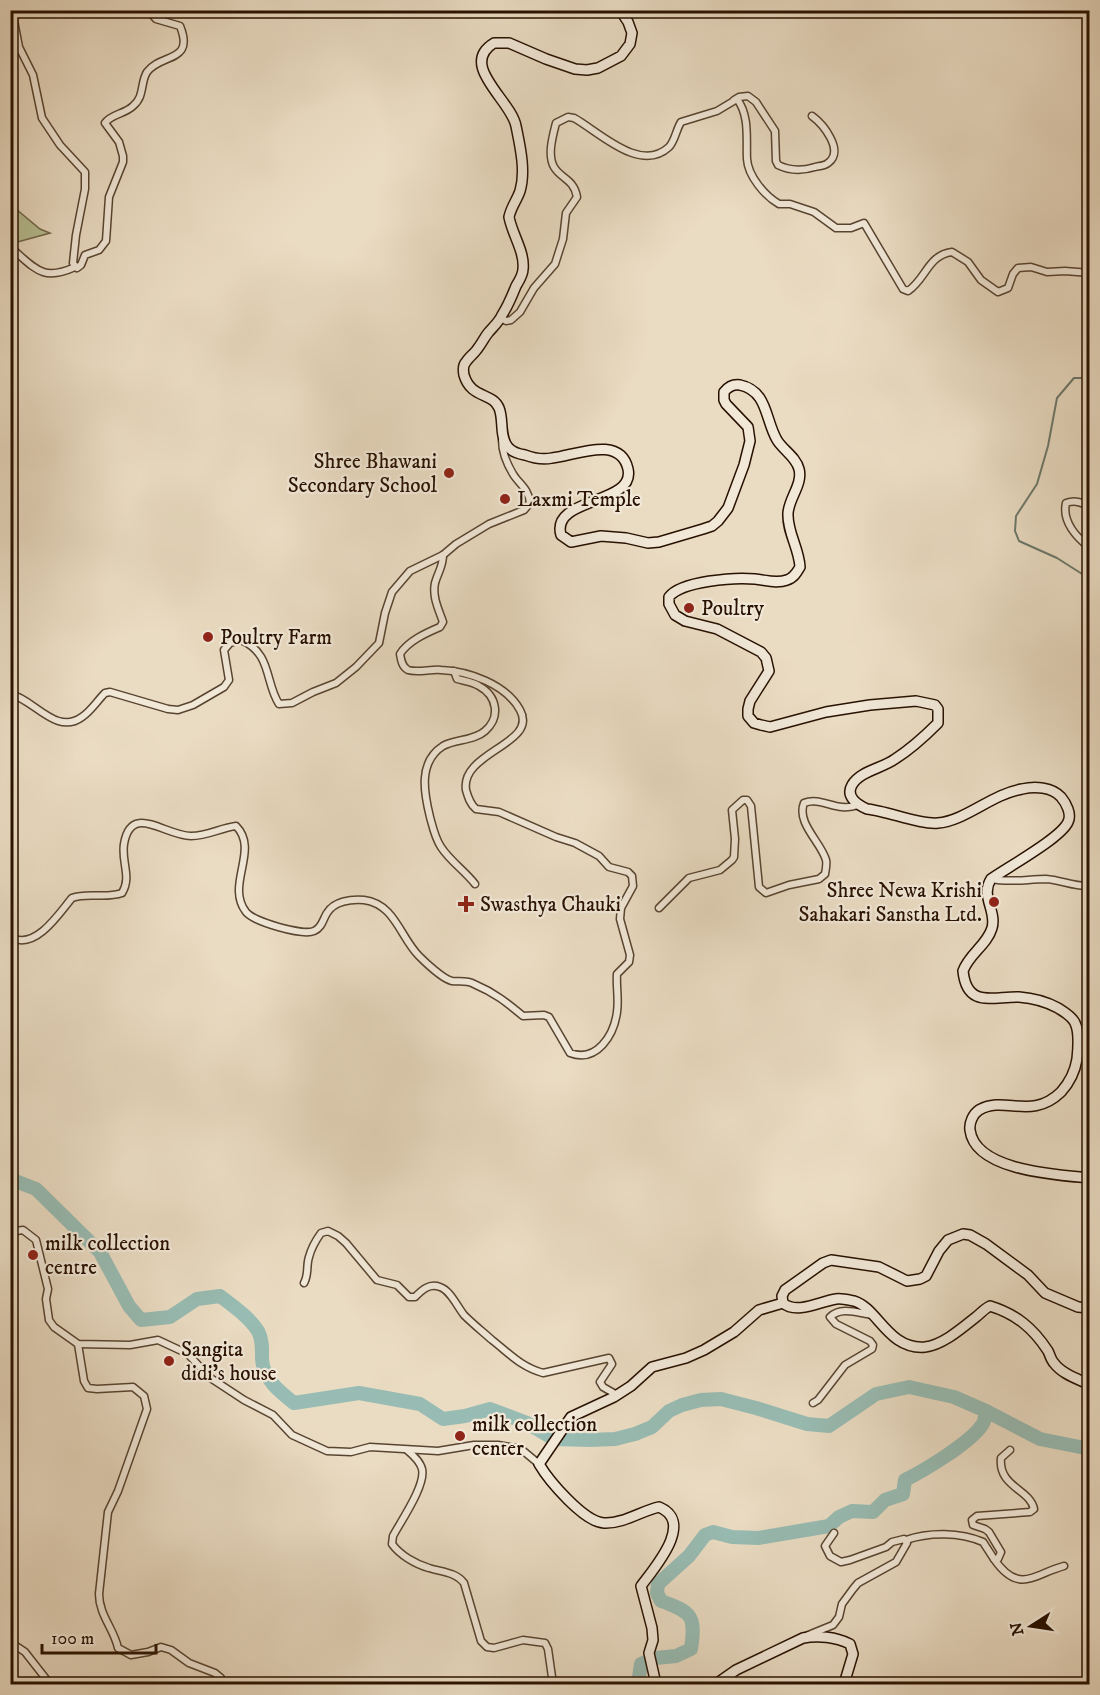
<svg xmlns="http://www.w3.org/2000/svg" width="1100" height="1695" font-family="'IM FELL DW Pica',serif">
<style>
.green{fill:#b7c094;stroke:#70684a;stroke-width:1.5}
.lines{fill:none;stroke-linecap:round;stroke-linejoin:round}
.stream{stroke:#6b786b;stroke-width:2}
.river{stroke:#98bcb3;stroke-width:14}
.street-casing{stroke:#584431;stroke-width:9}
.secondary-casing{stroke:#281100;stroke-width:12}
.street{stroke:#f1e8d8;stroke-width:6}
.secondary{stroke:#f1e8d8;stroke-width:9}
.poi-dot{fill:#8f2418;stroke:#f1e8d8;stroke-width:2}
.labels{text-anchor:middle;stroke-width:4.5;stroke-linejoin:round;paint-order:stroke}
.poi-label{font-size:21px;fill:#281100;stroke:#f1e8d8;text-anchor:start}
</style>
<rect width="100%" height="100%" fill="#eadcc3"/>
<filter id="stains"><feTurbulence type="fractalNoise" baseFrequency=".00333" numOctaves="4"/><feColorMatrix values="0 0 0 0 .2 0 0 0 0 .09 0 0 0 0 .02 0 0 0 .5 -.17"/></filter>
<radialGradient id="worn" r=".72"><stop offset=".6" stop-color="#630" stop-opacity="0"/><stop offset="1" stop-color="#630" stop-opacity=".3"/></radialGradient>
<!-- green -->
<path class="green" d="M 10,204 L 40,229 L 50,233 L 14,243 L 11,242 Z"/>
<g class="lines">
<!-- stream -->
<path class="stream" d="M 1090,378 L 1074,378 L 1057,398 L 1048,446 L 1037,484 L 1016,516 L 1015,531 L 1019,541 L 1057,558 L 1090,579"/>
<!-- river -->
<g class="river">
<path d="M 10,1179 L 36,1189 L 100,1252 L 129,1306 L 141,1320 L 170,1317 L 197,1299 L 220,1296 C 233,1306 249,1317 258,1331 C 263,1340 262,1350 262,1359 C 263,1379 280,1392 294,1403 L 359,1393 L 420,1404 L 443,1419 L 465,1416 L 490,1409 L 527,1423 L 554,1439 L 589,1440 L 615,1439 L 635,1434 L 652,1427 L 669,1411 L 682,1405 L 701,1400 L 721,1399 L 756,1408 L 807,1424 L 829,1426 L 876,1394 L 909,1387 L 954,1397 L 986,1411 L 1040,1439 L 1090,1449"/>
<path d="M 638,1684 L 641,1664 L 656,1658 L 676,1656 L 691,1649 C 696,1616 692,1612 661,1601 L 657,1593 L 658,1584 L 689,1556 L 705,1535 L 713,1532 L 732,1537 L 758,1538 L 829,1526 L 839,1517 L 852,1511 L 873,1512 L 885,1500 L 903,1494 L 905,1480 C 925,1470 970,1443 982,1425 C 985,1421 985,1416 986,1411"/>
</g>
<!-- street casing -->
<g class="street-casing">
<g id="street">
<path d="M 12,10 L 19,47 L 33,75 L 42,118 L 60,145 L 85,172 L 85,189 L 76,235 L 73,263 L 77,268 L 81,265 L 85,255 L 99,250 L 106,241 L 109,197 L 123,162 L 123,156 L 119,142 L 105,123 C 111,114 125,114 133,106 C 145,96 140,83 147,72 C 161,53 195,63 180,26 L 156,19 L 148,10"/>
<path d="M 734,100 L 739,97 L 748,96 L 756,102 L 775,131 L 776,161 L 778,165 C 790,171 802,171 815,167 C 819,166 825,166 828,163 C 845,151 823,124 812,116"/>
<path d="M 10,247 C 35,268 42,282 75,267"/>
<path d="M 501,318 L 506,321 L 511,320 L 520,312 L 534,288 L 555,264 L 563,239 L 566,213 L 577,197 C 574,179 561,179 554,167 C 547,155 553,135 556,123 L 568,117 L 574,118 C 598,131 640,174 669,147 C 675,141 676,130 681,122 L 717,111 L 737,99 C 750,116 746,140 747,159 C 748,176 765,196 779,204 L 790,204 L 814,212 L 836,228 L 851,228 L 864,223 L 903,289 L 908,291 C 926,279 928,255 952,252 L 968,262 L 981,280 L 998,292 L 1008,288 L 1013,274 L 1018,268 L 1031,267 L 1047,272 L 1065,271 L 1090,273"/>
<path d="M 10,361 L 13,370 L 10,380"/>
<path d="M 1090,507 C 1081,502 1075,500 1066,503 C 1062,521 1076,537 1090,548"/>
<path d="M 454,671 L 457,679 C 465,681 473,682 479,686 C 497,696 501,717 485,731 C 474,741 455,739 443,746 C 418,762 424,793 430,817 C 433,828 435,838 441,847 C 450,861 465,871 475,884"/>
<path d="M 10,694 C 34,699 56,736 82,717 C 91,711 97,701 105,693 L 110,692 L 168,709 L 178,710 L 193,705 L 224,687 L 229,680 L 224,650 L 230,643 L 241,640 C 272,653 265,683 279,704 L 292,703 L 313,692 L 336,683 L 356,667 L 379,643 L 385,613 L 392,592 L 410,571 L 443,555 L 456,544 L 489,524 L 524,510 L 530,503 C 529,489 519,484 513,474 C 507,464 502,451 502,440"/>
<path d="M 992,879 C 1010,883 1028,879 1046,879 C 1061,880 1074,887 1090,886"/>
<path d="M 659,908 L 689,878 L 720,870 L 732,860 L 734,857 L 735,839 L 732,810 L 743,800 L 747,800 L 751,806 L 759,887 L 766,893 L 789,885 L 819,879 L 825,874 C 826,869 827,864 826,860 C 821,842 796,823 804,803 C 822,796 836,813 858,805"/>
<path d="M 10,930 L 15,939 C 38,947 60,912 72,898 C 88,892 105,899 122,893 C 132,877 121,862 124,844 C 131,802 165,836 191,836 C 208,836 220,828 236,826 C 260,850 225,885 246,912 C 254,922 303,936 314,931 C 322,928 323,919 327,913 C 334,901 351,899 364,900 C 395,904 400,937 419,956 C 425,962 443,979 452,981 C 459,982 467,980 474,984 C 495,993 506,1002 523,1016 L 544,1015 L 549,1017 L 570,1053 C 597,1063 614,1035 617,1012 C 619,999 616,986 617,974 L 629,962 L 630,955 L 620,919 L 621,908 L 633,886 L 632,876 L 628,872 L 609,867 L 599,856 L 575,843 L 556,837 L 499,812 L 476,809 C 470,804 468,797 466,790 C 460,752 539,744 520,710 C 506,684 468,671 441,670 C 431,669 417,673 408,670 C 402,667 401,660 400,654 C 408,641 426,633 440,627 L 443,622 C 439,610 432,597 435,583 C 438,572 443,567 443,555"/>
<path d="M 10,1232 L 23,1230 L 36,1240 L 48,1289 L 46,1299 L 49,1320 L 54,1327 L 78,1344 L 130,1345 L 158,1340 L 188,1354 L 209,1377 L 244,1400 L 273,1415 L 292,1435 L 327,1451 L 351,1452 L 370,1447 L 438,1451 L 474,1445 L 498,1445 L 521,1449 L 539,1464"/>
<path d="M 304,1283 C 309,1274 306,1266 309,1257 C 311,1249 316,1240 321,1233 L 328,1231 L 338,1236 L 346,1243 L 377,1280 L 397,1285 L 409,1297 L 415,1297 C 422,1290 429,1283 440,1287 C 450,1290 457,1306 464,1315 C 473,1324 483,1332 492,1340 C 510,1354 521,1367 543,1373 L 609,1358 L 612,1364 L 600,1382 L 603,1387 L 617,1395"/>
<path d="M 78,1344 L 84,1381 L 88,1388 L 97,1389 L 133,1387 L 144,1396 L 147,1409 L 118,1491 L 108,1512 L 99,1594 C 99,1615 114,1629 118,1648 L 131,1655 L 148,1652 L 161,1647 L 171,1650 L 189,1663 L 215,1673 L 221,1678 L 224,1684"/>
<path d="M 813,1403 L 818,1400 L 845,1365 L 872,1349 L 873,1345 L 870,1341 L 836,1324 L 830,1317 C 841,1306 858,1313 872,1315"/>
<path d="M 407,1450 C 413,1455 420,1461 422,1469 C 426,1485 401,1521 393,1536 L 392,1544 C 400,1555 415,1564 429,1568 C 441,1572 456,1572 464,1583 L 481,1641 L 487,1647 L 494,1648 L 523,1640 L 545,1643 L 548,1649 L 553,1684"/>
<path d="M 906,1540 C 929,1532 960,1532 983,1542 L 994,1559 L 998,1559 L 1001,1552 L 989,1532 L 985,1529 L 973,1525 L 972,1520 L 977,1516 L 1030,1512 L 1034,1509 C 1030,1489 998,1487 1001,1458 L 1010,1450"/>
<path d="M 994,1559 C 1019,1595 1034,1574 1064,1566"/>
<path d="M 806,1636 L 833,1625 L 839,1617 L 842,1604 L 853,1589 L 858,1583 L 896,1562 L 907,1543 L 904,1539 L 892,1542 L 886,1547 L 850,1560 L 841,1562 L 830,1556 L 825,1546 L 834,1533"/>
<path d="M 10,1642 L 25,1652 L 50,1684"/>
<path d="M 184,1684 L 196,1682 L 204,1684"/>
</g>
</g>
<!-- secondary casing -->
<g class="secondary-casing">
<g id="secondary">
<path d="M 620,10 L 628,22 L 632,33 L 630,44 L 621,56 L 598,68 L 587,70 L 575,69 L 546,59 L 509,43 L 494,43 C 458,65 511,100 516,126 C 520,146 526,171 520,191 C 517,200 511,207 509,217 C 512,234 525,252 523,269 C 523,275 519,281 516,286 C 512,296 508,306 502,315 C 499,322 493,327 488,333 C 484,338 482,343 478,348 C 475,353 469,357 466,362 C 463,365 463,370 464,375 C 471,399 492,392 499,408 C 504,420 499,436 508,447 C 512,452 519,454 525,455 C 533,458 543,460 552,458 C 574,456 620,434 628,469 C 636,505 550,497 561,535 L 571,542 L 601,536 L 626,538 L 648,543 L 659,542 L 703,529 L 712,526 L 718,521 L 728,508 L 744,465 L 750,441 L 748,427 L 726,404 L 724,400 L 724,392 C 728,387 733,384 740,385 C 768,391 765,420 777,440 C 783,450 796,457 799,469 C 803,484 789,498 788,513 C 787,532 799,548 800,567 C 797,572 794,578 787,580 C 776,584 766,580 755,579 C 735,577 681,581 669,597 L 669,604 L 675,615 L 685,621 L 717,629 L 761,652 L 766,658 L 769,671 L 750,701 L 748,709 L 748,716 L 754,723 L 761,725 L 770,727 L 826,712 L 870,705 L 916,701 L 935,705 L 938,709 L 938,723 C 925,736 911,749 895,759 C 883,768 860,771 852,785 C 845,797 858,805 867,809 C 887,811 921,825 938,823 C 965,821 992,794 1022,789 C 1035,786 1052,787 1061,797 C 1066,803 1072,814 1068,822 C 1061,838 1008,867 991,879 C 980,896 997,911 992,928 C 987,945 969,954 963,971 C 967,1009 994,996 1019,997 C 1032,998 1047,1002 1058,1008 C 1064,1012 1072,1016 1075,1023 C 1080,1033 1078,1049 1077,1059 C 1075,1072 1069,1083 1061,1092 C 1031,1121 1005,1095 979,1110 C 973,1114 969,1123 970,1130 C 975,1171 1058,1175 1090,1178"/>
<path d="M 1090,1308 L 1078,1307 L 1045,1293 L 1028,1275 L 986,1244 L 970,1235 L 963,1234 L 948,1240 L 939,1251 L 926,1276 L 920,1279 L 907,1281 L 879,1267 L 831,1260 L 823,1263 L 785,1290 L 782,1296 L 783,1303 C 797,1315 821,1301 836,1299 C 841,1298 849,1300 854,1301 C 878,1308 888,1350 925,1347 C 943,1345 962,1328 976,1317 C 981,1313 984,1309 990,1306 C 1016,1314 1033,1328 1048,1351 C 1050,1355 1051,1360 1054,1363 C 1062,1374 1078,1379 1090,1385"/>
<path d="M 656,1684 L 649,1653 L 653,1640 L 652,1628 L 641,1586 C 655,1567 695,1522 659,1507 C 641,1511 623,1524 604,1523 C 584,1522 549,1481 539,1464 L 571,1417 L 614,1397 L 631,1386 L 652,1367 L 686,1358 L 704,1350 L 734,1332 L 759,1310 L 783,1303"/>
<path d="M 716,1684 L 736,1670 L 803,1638 C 818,1635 836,1637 850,1644 L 853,1654 L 844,1684"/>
</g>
</g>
<!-- street -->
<use href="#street" class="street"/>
<!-- secondary -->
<use href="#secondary" class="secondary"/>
</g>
<!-- markers -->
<g class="poi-dot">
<circle cx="449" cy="473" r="6"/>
<circle cx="505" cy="499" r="6"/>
<circle cx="689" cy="608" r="6"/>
<circle cx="208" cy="637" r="6"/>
<circle cx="994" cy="902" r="6"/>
<path d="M463 895h6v6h6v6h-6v6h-6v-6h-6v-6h6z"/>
<circle cx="33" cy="1255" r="6"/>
<circle cx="169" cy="1361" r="6"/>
<circle cx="460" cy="1436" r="6"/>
</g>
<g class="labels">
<!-- poi labels -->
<g class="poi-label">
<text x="437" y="468" text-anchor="end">Shree Bhawani<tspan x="437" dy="24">Secondary School</tspan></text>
<text x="517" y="506">Laxmi Temple</text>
<text x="701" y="615">Poultry</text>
<text x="220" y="644">Poultry Farm</text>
<text x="982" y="897" text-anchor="end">Shree Newa Krishi<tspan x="982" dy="24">Sahakari Sanstha Ltd.</tspan></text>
<text x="480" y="911">Swasthya Chauki</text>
<text x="45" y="1250">milk collection<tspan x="45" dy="24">centre</tspan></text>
<text x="181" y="1356">Sangita<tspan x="181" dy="24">didi's house</tspan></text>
<text x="472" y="1431">milk collection<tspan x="472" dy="24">center</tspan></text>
</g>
</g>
<!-- margin -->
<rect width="1100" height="1695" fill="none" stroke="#eadcc3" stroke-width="36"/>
<rect x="12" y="12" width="1076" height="1671" fill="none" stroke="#281100" stroke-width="3"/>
<rect x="18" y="18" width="1064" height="1659" fill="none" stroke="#281100" stroke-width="1.5"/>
<!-- north arrow -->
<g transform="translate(1031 1626) rotate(258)" stroke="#f1e8d8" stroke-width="4.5" paint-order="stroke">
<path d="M0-4.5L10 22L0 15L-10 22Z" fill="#281100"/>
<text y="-9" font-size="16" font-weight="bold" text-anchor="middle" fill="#281100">N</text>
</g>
<!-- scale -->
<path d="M42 1644v9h114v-9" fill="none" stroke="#281100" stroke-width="3"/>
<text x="51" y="1644" font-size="18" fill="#281100" stroke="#f1e8d8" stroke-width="4.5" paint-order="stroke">100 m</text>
<rect width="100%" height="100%" filter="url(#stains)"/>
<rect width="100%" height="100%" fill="url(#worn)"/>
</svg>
